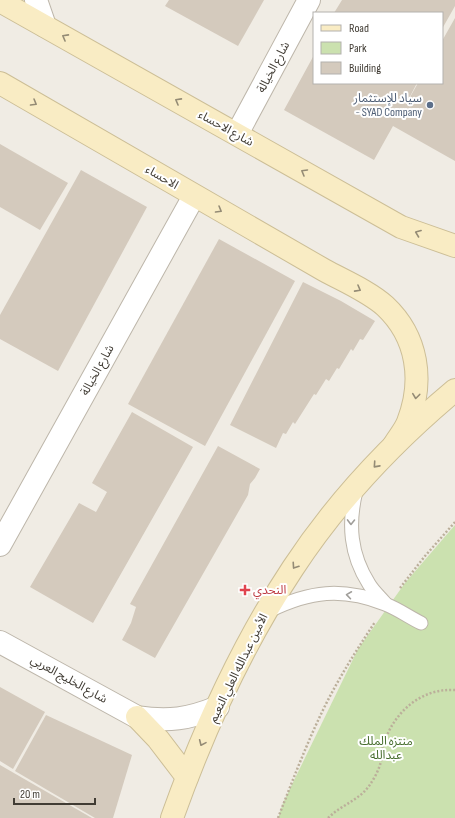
<svg xmlns="http://www.w3.org/2000/svg" width="455" height="818" font-family="'Sofia Sans Condensed','Noto Sans Arabic',sans-serif">
<style>
.green{fill:#cbe1af}
.building{fill:#d4cabd}
.lines{fill:none;stroke-linecap:round;stroke-linejoin:round}
.lane-casing{stroke:#bdb6aa;stroke-width:15}
.street-casing{stroke:#bdb6aa;stroke-width:24}
.secondary-casing{stroke:#ccbe96;stroke-width:24}
.path{stroke:#bbaf9a;stroke-width:2.5;stroke-dasharray:2 2;stroke-linecap:butt}
.lane{stroke:#fff;stroke-width:13}
.street{stroke:#fff;stroke-width:22}
.secondary{stroke:#f9ecc4;stroke-width:22}
.oneway{stroke:#948b75}
.oneway2{stroke:#a09e9a}
.service-dot{fill:#5c6f8a;stroke:#fff;stroke-width:1.5}
.health-dot{fill:#e0444e;stroke:#fff;stroke-width:1.5}
.labels{text-anchor:middle;stroke-width:4;stroke-linejoin:round;paint-order:stroke}
.street-label{font-size:12px;fill:#413c34;stroke:#fff}
.service-label{font-size:12px;fill:#4e5e75;stroke:#fff;text-anchor:end}
.health-label{font-size:12px;fill:#be3a42;stroke:#fff;text-anchor:start}
.park-label{font-size:12px;fill:#466d2d;stroke:#fff}
</style>
<rect width="100%" height="100%" fill="#f0ece4"/>
<!-- green -->
<path class="green" d="M 455,525 L 455,818 L 278,818 L 283,803 L 358,649 L 405,583 Z"/>
<!-- building -->
<g class="building">
<path d="M 169,0 L 264,0 L 238,46 L 165,6 Z"/>
<path d="M 342,0 L 455,0 L 455,6 L 442,29 L 442,13 L 334,13 Z"/>
<path d="M 455,18 L 455,161 L 393,126 L 374,160 L 284,110 L 314,55 L 314,83 L 417,83 L 405,106 L 418,83 L 442,83 L 442,41 Z"/>
<path d="M 0,144 L 68,183 L 40,230 L 0,207 Z"/>
<path d="M 81,170 L 147,207 L 58,371 L 0,339 L 0,315 Z"/>
<path d="M 219,239 L 295,281 L 205,446 L 128,404 Z"/>
<path d="M 303,282 L 341,301 L 375,321 L 363,340 L 360,339 L 353,351 L 351,349 L 339,369 L 337,368 L 329,381 L 326,379 L 316,395 L 314,394 L 295,424 L 293,422 L 286,434 L 283,433 L 276,448 L 230,425 Z"/>
<path d="M 132,412 L 193,447 L 93,623 L 30,587 L 79,503 L 96,512 L 107,492 L 92,483 Z"/>
<path d="M 218,446 L 260,469 L 255,478 L 250,484 L 248,495 L 155,658 L 122,640 L 131,623 L 136,607 L 130,604 Z"/>
<path d="M 0,687 L 45,712 L 13,769 L 0,761 Z"/>
<path d="M 46,715 L 132,755 L 113,818 L 95,818 L 15,771 Z"/>
<path d="M 0,765 L 92,818 L 0,818 Z"/>
</g>
<g class="lines">
<!-- lane casing -->
<g class="lane-casing">
<g id="lane">
<path d="M 356,491 C 348,524 350,554 369,584 C 373,591 380,597 385,603"/>
<path d="M 269,611 C 310,591 342,587 385,604 C 398,609 409,617 421,623"/>
</g>
</g>
<!-- street casing -->
<g class="street-casing">
<g id="street">
<path d="M 36,0 L 45,26"/>
<path d="M 237,134 L 309,0"/>
<path d="M 0,545 L 194,196"/>
<path d="M 0,642 L 137,717 C 168,722 189,719 218,707"/>
</g>
</g>
<!-- secondary casing -->
<g class="secondary-casing">
<g id="secondary">
<path d="M 0,1 L 401,227 L 455,246"/>
<path d="M 0,83 L 324,270 C 344,281 368,291 385,306 C 418,337 424,381 408,422 C 405,430 398,438 394,445"/>
<path d="M 137,717 L 158,739 L 187,777"/>
<path d="M 172,818 C 203,731 242,645 293,568 C 337,501 394,441 455,390"/>
</g>
</g>
<!-- path -->
<g class="path">
<path d="M 400,588 L 425,556 L 455,522"/>
<path d="M 278,818 C 292,782 306,745 323,710 C 338,679 356,651 375,622"/>
<path d="M 328,818 C 341,805 358,801 369,786 C 374,779 379,770 381,761 C 382,756 382,751 383,746 C 393,713 420,688 455,690"/>
</g>
<!-- lane -->
<use href="#lane" class="lane"/>
<!-- street -->
<use href="#street" class="street"/>
<!-- secondary -->
<use href="#secondary" class="secondary"/>
</g>
<!-- one-way arrows -->
<defs><path id="oneway-chevron" d="M-2-3.5L2.5 0L-2 3.5" fill="none" stroke-width="1.6" stroke-linecap="round" stroke-linejoin="round"/></defs>
<g class="oneway">
<use href="#oneway-chevron" transform="translate(65 37) rotate(-151)"/>
<use href="#oneway-chevron" transform="translate(178 101) rotate(-151)"/>
<use href="#oneway-chevron" transform="translate(34 103) rotate(30)"/>
<use href="#oneway-chevron" transform="translate(304 172) rotate(-150)"/>
<use href="#oneway-chevron" transform="translate(219 210) rotate(30)"/>
<use href="#oneway-chevron" transform="translate(418 233) rotate(-159)"/>
<use href="#oneway-chevron" transform="translate(358 289) rotate(29)"/>
<use href="#oneway-chevron" transform="translate(416 396) rotate(97)"/>
<use href="#oneway-chevron" transform="translate(376 465) rotate(132)"/>
<use href="#oneway-chevron" transform="translate(295 566) rotate(124)"/>
<use href="#oneway-chevron" transform="translate(202 743) rotate(114)"/>
</g>
<g class="oneway2">
<use href="#oneway-chevron" transform="translate(351 522) rotate(91)"/>
<use href="#oneway-chevron" transform="translate(349 595) rotate(-172)"/>
</g>
<!-- markers -->
<circle class="service-dot" cx="430" cy="105" r="4"/>
<path class="health-dot" d="M243 584h4v4h4v4h-4v4h-4v-4h-4v-4h4z"/>
<g class="labels">
<!-- street labels -->
<g class="street-label">
<text transform="translate(273 67) rotate(-62)" y="4">شارع الخيالة</text>
<text transform="translate(226 128) rotate(29)" y="4">شارع الاحساء</text>
<text transform="translate(162 177) rotate(30)" y="4">الاحساء</text>
<text transform="translate(97 370) rotate(-61)" y="4">شارع الخيالة</text>
<text transform="translate(238 668) rotate(-64)" y="4">الأمين عبدالله العلي النعيم</text>
<text transform="translate(69 679) rotate(29)" y="4">شارع الخليج العربي</text>
</g>
<!-- service labels -->
<g class="service-label">
<text x="422" y="102">سياد للإستثمار<tspan x="422" dy="14">- SYAD Company</tspan></text>
</g>
<!-- health labels -->
<g class="health-label">
<text x="253" y="594">النحدي</text>
</g>
<!-- park labels -->
<g class="park-label">
<text x="386" y="745">منتزه الملك<tspan x="386" dy="14">عبدالله</tspan></text>
</g>
</g>
<!-- legend -->
<rect x="313" y="12" width="130" height="72" fill="#ffffff" stroke="#b3b1ae"/>
<rect x="321" y="25" width="20" height="6" fill="#f9ecc4" stroke="#b3b1ae"/>
<text x="349" y="32" font-size="12" fill="#413c34">Road</text>
<rect x="321" y="42" width="20" height="12" fill="#cbe1af" stroke="#b3b1ae"/>
<text x="349" y="52" font-size="12" fill="#413c34">Park</text>
<rect x="321" y="62" width="20" height="12" fill="#d4cabd" stroke="#b3b1ae"/>
<text x="349" y="72" font-size="12" fill="#413c34">Building</text>
<!-- scale -->
<path d="M14 798v6h81v-6" fill="none" stroke="#413c34" stroke-width="2"/>
<text x="20" y="798" font-size="12" fill="#413c34" stroke="#ffffff" stroke-width="3" paint-order="stroke">20 m</text>
</svg>
